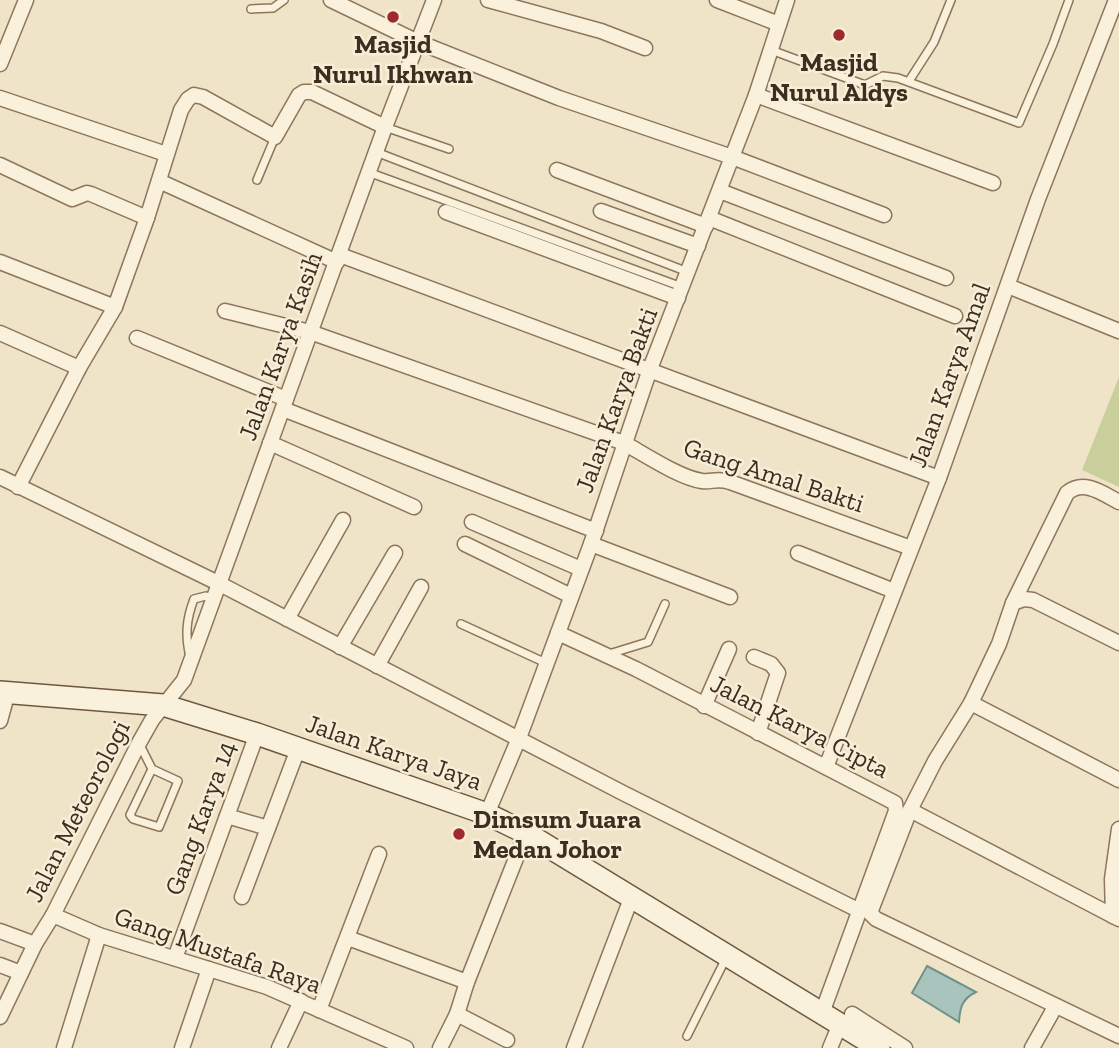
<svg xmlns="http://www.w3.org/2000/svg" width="1119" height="1048" font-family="'Zilla Slab',serif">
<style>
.green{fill:#c9cf9b}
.water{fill:#a9c4bc;stroke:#6f938a;stroke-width:2}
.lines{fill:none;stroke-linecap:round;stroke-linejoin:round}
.service-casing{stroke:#8d765c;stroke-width:10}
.minor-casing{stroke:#8d765c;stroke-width:17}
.secondary-casing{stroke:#6f573f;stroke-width:24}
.service{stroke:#faf1dc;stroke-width:7}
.minor{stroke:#faf1dc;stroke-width:14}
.secondary{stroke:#faf1dc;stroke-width:21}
.poi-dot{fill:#9e2a2b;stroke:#f7eed8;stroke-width:2.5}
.labels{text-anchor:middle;stroke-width:5;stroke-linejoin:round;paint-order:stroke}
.poi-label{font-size:26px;font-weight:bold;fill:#3d2e20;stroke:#f7eed8}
.street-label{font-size:26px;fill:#3d2e20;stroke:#f7eed8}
</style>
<rect width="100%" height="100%" fill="#f0e4c8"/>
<!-- green -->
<path class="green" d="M 1119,377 L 1119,487 L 1082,470 Z"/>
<!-- water -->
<path class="water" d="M 927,966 L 976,992 C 962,999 960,1007 959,1022 L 912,993 Z"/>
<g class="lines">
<!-- service casing -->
<g class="service-casing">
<g id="service">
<path d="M 251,9 L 273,8 L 284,0"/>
<path d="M 771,50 L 865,85 L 883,76 L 898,78 L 1019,123 L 1053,44 L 1069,0"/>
<path d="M 909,81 L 934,42 L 951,0"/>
<path d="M 385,127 L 449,149"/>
<path d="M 376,152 L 688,272"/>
<path d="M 368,172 L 682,287"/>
<path d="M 257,180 L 275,137"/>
<path d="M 461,624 L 546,663"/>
<path d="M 609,654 L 648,642 L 665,604"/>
<path d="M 190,657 C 185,635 186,620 194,599 L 206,596 L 212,600"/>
<path d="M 139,743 L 152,769 L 178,781 L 159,827 L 133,819 L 130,815 L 152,769"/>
<path d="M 687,1036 L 727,956"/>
</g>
</g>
<!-- minor casing -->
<g class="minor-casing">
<g id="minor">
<path d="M 331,0 L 418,42 L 559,98 L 732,157 L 884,215"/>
<path d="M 488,0 L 601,31 L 645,48"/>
<path d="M 717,0 L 779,24"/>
<path d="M 0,64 L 26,0"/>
<path d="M 756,95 L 993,183"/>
<path d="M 0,98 L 166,154"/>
<path d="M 0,165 L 72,199 L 87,193 L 91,194 L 147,218"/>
<path d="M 557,170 L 706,226"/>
<path d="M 159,181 L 337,262"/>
<path d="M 720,191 L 946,278"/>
<path d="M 601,211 L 698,246"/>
<path d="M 446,212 L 678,298"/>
<path d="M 709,218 L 955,316"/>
<path d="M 340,255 L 939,478"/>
<path d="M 0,262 L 115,307"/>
<path d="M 1008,286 L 1119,331"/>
<path d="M 225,311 L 310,332 L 624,443 C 644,454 680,478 702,481 C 712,482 718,478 730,482 L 911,548"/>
<path d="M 0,333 L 79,368"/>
<path d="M 137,338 L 286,399"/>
<path d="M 283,409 L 596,531"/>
<path d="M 270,443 L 414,507"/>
<path d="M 0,477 L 218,583 L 625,794 L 860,911"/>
<path d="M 18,487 L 79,368 L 115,307 L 147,218 L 181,110 L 188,99 L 194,95 L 203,97 L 275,137 L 299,95 L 304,92 L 312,92 L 385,127"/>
<path d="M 472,522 L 581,569"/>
<path d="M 465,544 L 571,596"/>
<path d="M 591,544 L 730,597"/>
<path d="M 798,553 L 894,591"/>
<path d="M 1013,603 L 1067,493 C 1084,479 1102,493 1119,502"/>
<path d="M 287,619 L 343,520"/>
<path d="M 558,633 L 636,669 L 895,803 L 896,811 L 822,1013"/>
<path d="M 1119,643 L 1033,600 L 1024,599 L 1013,603 L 999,644 L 971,703 L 935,761 L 910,810 L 870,913 L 876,919 L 1119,1036"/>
<path d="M 340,647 L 395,553"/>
<path d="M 754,657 L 771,664 L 778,673 L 758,733"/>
<path d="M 377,666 L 421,587"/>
<path d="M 971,703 L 1119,780"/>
<path d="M 704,706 L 729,649"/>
<path d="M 0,721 L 8,692"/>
<path d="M 826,767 L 939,478 L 1038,199 L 1116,0"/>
<path d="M 910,810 L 1119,919"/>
<path d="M 487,814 L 519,738 L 591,544 L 650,369 L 756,95 L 787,0"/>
<path d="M 227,816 L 268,828"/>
<path d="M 242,897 L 298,749"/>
<path d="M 53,915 L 99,935 L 267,987 L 406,1048"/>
<path d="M 1113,916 L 1112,879 L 1119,829"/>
<path d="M 0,931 L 35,944"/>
<path d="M 348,938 L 467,982"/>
<path d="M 175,958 L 257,734"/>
<path d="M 0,965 L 21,973"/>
<path d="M 319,1010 L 379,854"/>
<path d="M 457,1014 L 507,1040"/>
<path d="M 852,1014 L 905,1048"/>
<path d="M 0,1017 L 35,944 L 53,915 L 139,743 L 152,720 L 184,680 L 385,127 L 434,0"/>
<path d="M 64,1048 L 99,935"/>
<path d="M 182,1048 L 209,969"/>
<path d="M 279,1048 L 301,1001"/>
<path d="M 440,1048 L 457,1014 L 467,982 L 526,833"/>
<path d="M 574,1048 L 632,896"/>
<path d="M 830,1048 L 840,1024"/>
<path d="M 1032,1048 L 1055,1007"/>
</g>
</g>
<!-- secondary casing -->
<g class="secondary-casing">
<path id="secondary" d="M 0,692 L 163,705 L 257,734 L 487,814 L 526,833 L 879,1048"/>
</g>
<!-- service -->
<use href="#service" class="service"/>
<!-- minor -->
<use href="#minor" class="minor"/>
<!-- secondary -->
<use href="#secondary" class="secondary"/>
</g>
<!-- markers -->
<g class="poi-dot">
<circle cx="393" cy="17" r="7"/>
<circle cx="839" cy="35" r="7"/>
<circle cx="459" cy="834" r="7"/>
</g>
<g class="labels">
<!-- poi labels -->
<g class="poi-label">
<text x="393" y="53">Masjid<tspan x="393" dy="30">Nurul Ikhwan</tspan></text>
<text x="839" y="71">Masjid<tspan x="839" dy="30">Nurul Aldys</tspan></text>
<text x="473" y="828" text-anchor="start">Dimsum Juara<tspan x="473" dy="30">Medan Johor</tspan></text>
</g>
<!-- street labels -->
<g class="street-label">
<text transform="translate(280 346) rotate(-70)" y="9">Jalan Karya Kasih</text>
<text transform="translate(949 375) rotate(-70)" y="9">Jalan Karya Amal</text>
<text transform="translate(616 400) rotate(-70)" y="9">Jalan Karya Bakti</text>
<text transform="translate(774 475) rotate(18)" y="9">Gang Amal Bakti</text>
<text transform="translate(800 726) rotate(27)" y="9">Jalan Karya Cipta</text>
<text transform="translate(394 752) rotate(19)" y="9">Jalan Karya Jaya</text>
<text transform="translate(77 811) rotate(-63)" y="9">Jalan Meteorologi</text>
<text transform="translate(200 818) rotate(-70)" y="9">Gang Karya 14</text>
<text transform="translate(218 950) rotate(19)" y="9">Gang Mustafa Raya</text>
</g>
</g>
</svg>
